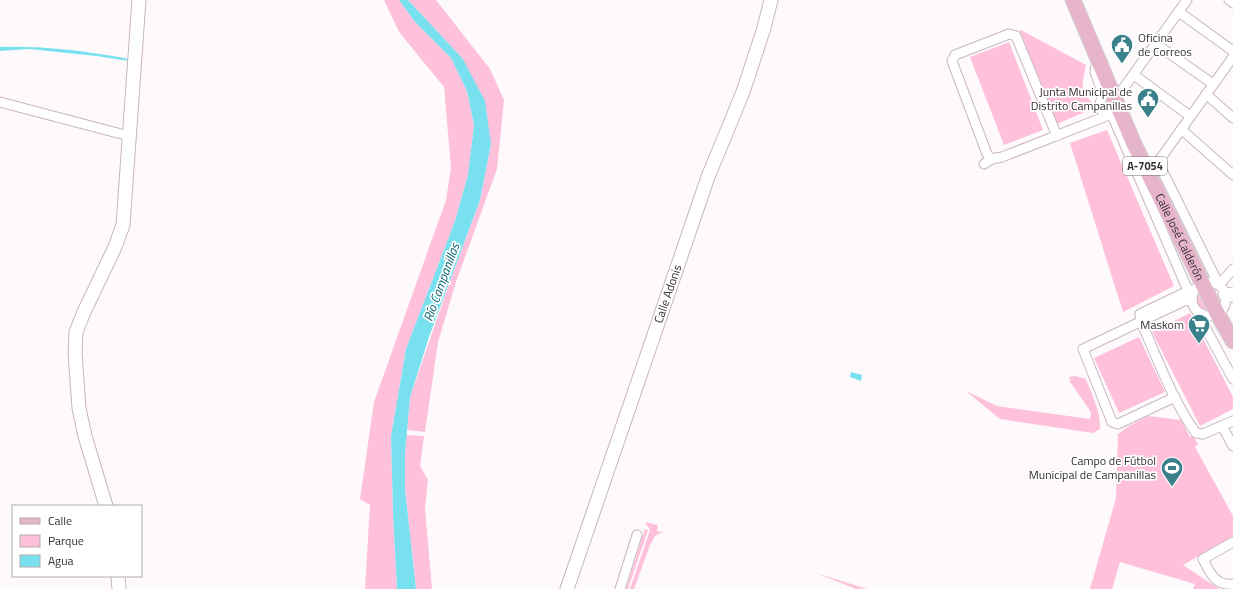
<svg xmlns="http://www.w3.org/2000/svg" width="1233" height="589" font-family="'Titillium Web',sans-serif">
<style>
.green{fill:#ffc0db}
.water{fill:#78e0ee}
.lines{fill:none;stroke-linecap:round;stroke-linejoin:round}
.street-casing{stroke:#c8b6be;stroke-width:11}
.secondary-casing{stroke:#c8b6be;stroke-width:15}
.primary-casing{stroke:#d7d6d6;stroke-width:17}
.street{stroke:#fff;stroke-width:9}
.secondary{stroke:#fff;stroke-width:13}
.primary{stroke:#e6b5cc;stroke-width:15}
.labels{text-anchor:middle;stroke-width:3.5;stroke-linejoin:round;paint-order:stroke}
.shield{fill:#fff;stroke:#736e70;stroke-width:1}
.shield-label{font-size:11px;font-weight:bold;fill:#373033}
.poi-label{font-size:12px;fill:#373033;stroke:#fff;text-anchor:end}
.street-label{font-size:12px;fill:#373033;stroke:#fff}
.water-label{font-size:13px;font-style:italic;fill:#005f69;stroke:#fff}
</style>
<rect width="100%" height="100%" fill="#fefafb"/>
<!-- green -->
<g class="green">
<path d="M 384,0 L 399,0 L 415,22 L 451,58 L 467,91 L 474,125 L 468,175 L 455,221 L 406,349 L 391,436 L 393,514 L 397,589 L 365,589 L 370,505 L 360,499 L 374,402 L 446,200 L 451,168 L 444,87 L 399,32 Z"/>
<path d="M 408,0 L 436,0 L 490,69 L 504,100 L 497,169 L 456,282 L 438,342 L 425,432 L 407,430 L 410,397 L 449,284 L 480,200 L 491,144 L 463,59 Z"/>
<path d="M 1019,29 L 1086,65 C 1081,89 1080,89 1096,107 L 1057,124 Z"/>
<path d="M 1009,42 L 1043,130 L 1004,145 L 970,57 Z"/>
<path d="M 1107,130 L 1174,286 L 1123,312 L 1070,143 Z"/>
<path d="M 1198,290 L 1210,312 C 1197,314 1189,299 1198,290 Z"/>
<path d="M 1190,313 L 1233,397 L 1233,409 L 1200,426 L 1152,332 Z"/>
<path d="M 1139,337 L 1165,392 L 1119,413 L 1094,358 Z"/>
<path d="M 1075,376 L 1086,379 C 1092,395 1101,412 1100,429 L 1093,433 L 1000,419 L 966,391 L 997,406 L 1090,419 L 1091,412 L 1070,382 L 1069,377 Z"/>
<path d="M 1148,416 L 1181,420 L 1190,437 L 1193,436 L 1198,444 L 1195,447 L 1233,516 L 1233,537 L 1183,565 L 1219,589 L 1193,589 L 1195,584 L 1120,562 L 1112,589 L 1090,589 L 1116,498 L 1118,434 L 1129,426 Z"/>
<path d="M 406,435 L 424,436 L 420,466 L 428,480 L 425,509 L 432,589 L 416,589 L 405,489 L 405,453 Z"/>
<path d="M 645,522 L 658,525 L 657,531 L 663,532 L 655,536 L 650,545 L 634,589 L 630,589 L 650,530 Z"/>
<path d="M 645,529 L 648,530 L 628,589 L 626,589 Z"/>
<path d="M 816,573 L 867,589 L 856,589 Z"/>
</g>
<!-- water -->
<g class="water">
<path d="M 399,0 L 408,0 L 463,59 L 485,101 L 491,144 L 480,200 L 429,337 L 410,397 L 405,453 L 405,489 L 416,589 L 397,589 L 393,514 L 391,436 L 406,349 L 455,221 L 468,175 L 474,125 L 467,91 L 451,58 L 415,22 Z"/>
<path d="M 0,47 C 44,46 86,51 129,59 L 129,61 L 96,56 L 29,49 L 0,51 Z"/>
<path d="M 851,372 L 862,375 L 861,381 L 850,377 Z"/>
</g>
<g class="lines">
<!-- street casing -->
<g class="street-casing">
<g id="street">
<path d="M 1229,0 L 1233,3"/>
<path d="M 1179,12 L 1233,51"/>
<path d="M 1156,44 L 1213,84"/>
<path d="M 1097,59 L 1095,72 L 1101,89 L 1102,96 L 1100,104 L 1104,117 L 1109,115"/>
<path d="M 1134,75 L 1190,116"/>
<path d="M 1206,94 L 1233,118"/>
<path d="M 1115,100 L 1187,0"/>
<path d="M 0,102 L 129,136"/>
<path d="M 1112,115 L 1186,286 L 1192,293"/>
<path d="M 1181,129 L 1233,175"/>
<path d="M 992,159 L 987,154 L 952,61 L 955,55 L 1009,34 L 1016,36 L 1057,136"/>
<path d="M 984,164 L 992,159 L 1002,157 L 1104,117"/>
<circle cx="1209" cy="299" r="17"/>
<path d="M 1219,285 L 1158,162 L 1233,57"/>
<path d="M 1219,285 L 1233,269"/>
<path d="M 1192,293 L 1184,293 L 1140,314 L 1141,322 C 1158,359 1172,400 1196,433 L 1203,434 L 1233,421"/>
<path d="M 1202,314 L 1204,325 L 1233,379"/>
<path d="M 1175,397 L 1118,424 L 1112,422 L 1083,349 L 1184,301 L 1192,300"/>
<path d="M 1222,426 L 1233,446"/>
<path d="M 1233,542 L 1203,559 C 1210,573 1215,586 1233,584"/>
<path d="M 620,589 L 637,535"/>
</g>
</g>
<!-- secondary casing -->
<g class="secondary-casing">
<g id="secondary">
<path d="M 1225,294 L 1233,295"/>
<path d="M 106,506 L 85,436 L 79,408 L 75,353 L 76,332 L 84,312 L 115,247 L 123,225 L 139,0"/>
<path d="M 118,576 L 119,589"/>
<path id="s1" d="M 567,589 L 708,177 L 743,92 L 764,28 L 771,0"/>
</g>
</g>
<!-- primary casing -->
<g class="primary-casing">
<g id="primary">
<path id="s2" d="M 1073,0 L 1134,144 L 1217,313 L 1233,341"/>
</g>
</g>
<!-- street -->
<use href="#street" class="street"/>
<!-- secondary -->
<use href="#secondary" class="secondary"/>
<!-- primary -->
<use href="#primary" class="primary"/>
</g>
<!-- icons -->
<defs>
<g id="civic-pin" transform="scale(1.15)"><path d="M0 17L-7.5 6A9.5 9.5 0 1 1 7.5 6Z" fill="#3a818b" stroke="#fff"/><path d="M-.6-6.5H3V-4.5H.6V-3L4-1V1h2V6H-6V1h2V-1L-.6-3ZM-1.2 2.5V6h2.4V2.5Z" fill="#fff"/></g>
<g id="supermarket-pin" transform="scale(1.15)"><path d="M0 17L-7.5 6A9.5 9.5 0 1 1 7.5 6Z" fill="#3a818b" stroke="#fff"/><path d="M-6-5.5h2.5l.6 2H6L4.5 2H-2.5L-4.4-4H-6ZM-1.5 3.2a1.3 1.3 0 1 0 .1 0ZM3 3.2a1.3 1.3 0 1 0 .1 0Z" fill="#fff"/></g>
<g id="stadium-pin" transform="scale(1.15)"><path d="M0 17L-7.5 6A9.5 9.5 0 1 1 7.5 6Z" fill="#3a818b" stroke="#fff"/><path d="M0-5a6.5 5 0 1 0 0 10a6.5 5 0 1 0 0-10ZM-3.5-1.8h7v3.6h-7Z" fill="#fff"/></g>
</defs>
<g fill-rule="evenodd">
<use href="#civic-pin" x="1122" y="45"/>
<use href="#civic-pin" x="1148" y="99"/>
<use href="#supermarket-pin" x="1199" y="325"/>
<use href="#stadium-pin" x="1172" y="468"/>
</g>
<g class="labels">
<!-- shield labels -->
<rect class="shield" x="1123" y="157" width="44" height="18" rx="3"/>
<g class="shield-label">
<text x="1145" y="170">A-7054</text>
</g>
<!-- poi labels -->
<g class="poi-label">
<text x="1138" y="42" text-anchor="start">Oficina<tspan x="1138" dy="14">de Correos</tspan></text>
<text x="1132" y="96">Junta Municipal de<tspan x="1132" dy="14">Distrito Campanillas</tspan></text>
<text x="1184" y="329">Maskom</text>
<text x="1156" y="465">Campo de Fútbol<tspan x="1156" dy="14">Municipal de Campanillas</tspan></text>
</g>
<!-- street labels -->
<g class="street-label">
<text dy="4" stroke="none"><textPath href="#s2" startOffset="260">Calle José Calderón</textPath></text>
<text dy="4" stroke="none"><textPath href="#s1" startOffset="312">Calle Adonis</textPath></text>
</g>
<!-- water labels -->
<g class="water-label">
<text transform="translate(441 282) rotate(-70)" y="5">Río Campanillas</text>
</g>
</g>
<!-- legend -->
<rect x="12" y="505" width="130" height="72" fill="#ffffff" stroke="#afacad"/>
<rect x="20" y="518" width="20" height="6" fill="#e6b5cc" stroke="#afacad"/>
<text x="48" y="525" font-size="12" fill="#373033">Calle</text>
<rect x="20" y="535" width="20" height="12" fill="#ffc0db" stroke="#afacad"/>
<text x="48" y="545" font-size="12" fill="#373033">Parque</text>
<rect x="20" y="555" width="20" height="12" fill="#78e0ee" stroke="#afacad"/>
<text x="48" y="565" font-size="12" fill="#373033">Agua</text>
</svg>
